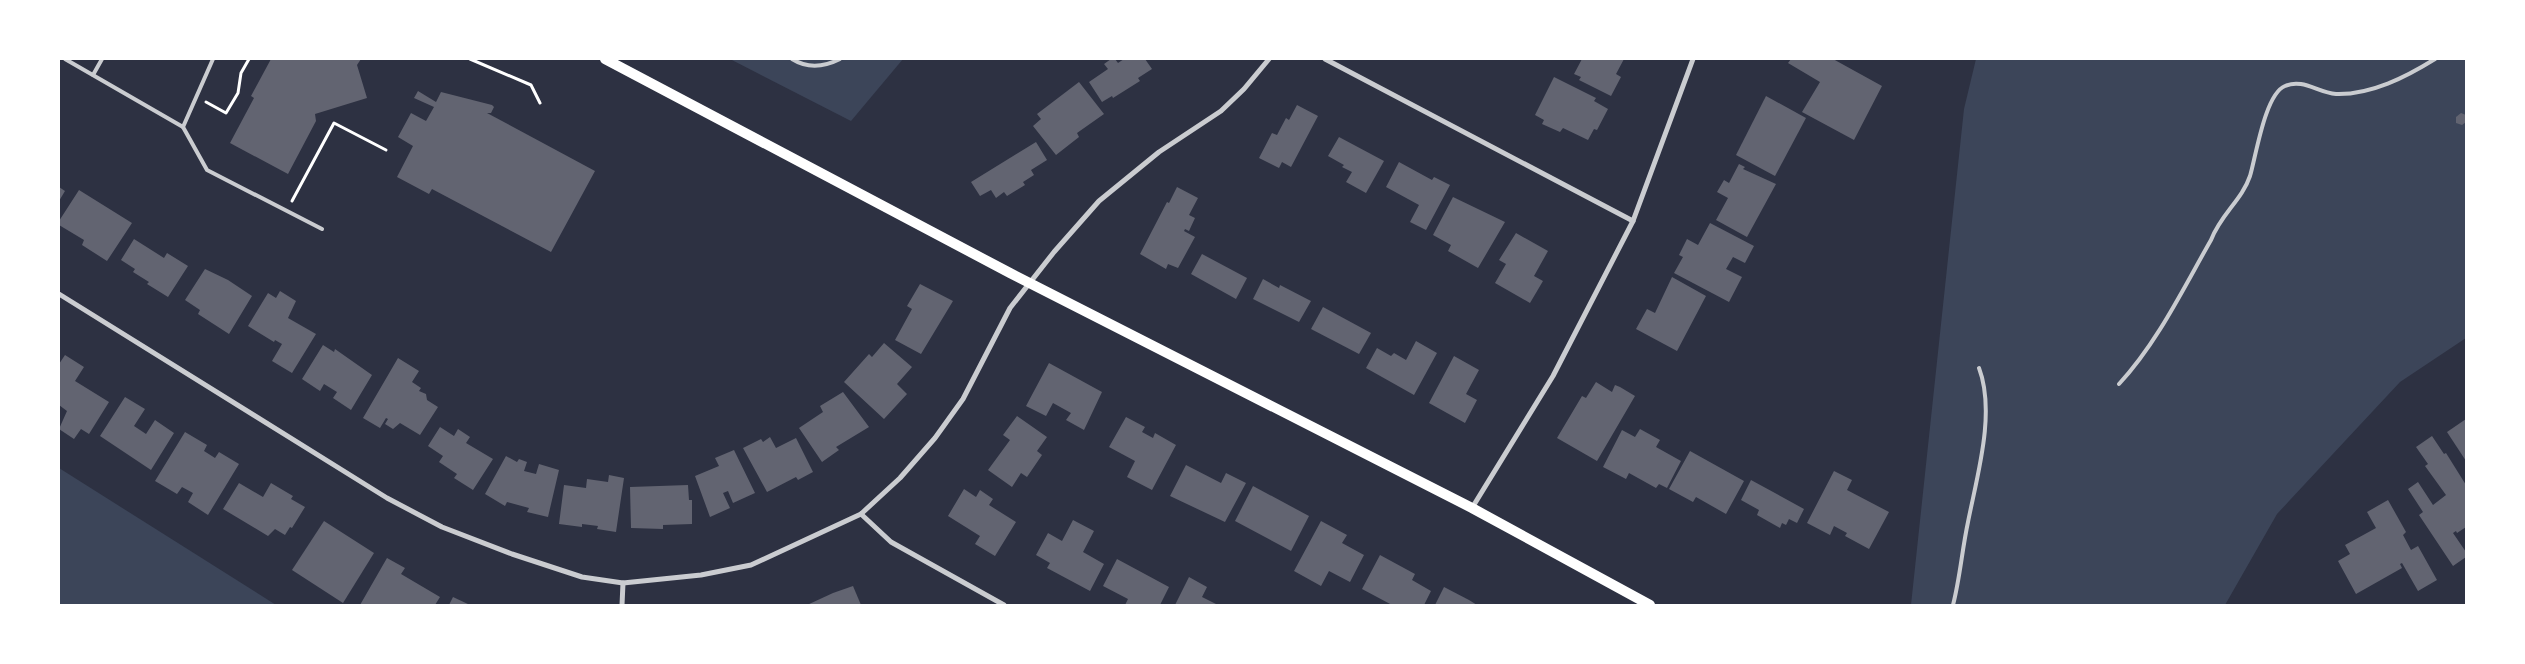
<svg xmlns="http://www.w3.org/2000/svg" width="2525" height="664" font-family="'Roboto Condensed',sans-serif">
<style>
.green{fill:#3c4559}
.building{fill:#626471}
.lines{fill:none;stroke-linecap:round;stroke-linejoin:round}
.path{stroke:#fff;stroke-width:3}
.service{stroke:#caccd0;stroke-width:4}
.minor{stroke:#caccd0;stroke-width:5}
.secondary{stroke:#fff;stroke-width:10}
</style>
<rect width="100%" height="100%" fill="#2d3142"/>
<!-- green -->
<g class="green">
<path d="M 730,59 L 903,59 L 851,121 Z"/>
<path d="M 1976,59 L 2466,59 L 2466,338 L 2400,382 L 2277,514 L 2225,605 L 1911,605 L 1964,109 Z"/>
<path d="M 59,468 L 276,605 L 59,605 Z"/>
</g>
<!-- building -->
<g class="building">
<path d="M 271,59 L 361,59 L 357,65 L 367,98 L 315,114 L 316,121 L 288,174 L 230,143 L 254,98 L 251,96 Z"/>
<path d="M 1111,59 L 1115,59 L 1118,63 L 1124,59 L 1145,59 L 1152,69 L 1138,78 L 1140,81 L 1113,98 L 1112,96 L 1102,102 L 1089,82 L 1108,69 L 1104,64 Z"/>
<path d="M 1582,59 L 1624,59 L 1616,74 L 1621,77 L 1611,96 L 1579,80 L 1581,77 L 1574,74 Z"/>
<path d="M 1791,59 L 1833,59 L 1882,86 L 1854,140 L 1802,112 L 1820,82 L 1788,63 Z"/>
<path d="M 1554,77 L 1596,98 L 1594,101 L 1608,109 L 1597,130 L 1594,129 L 1588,140 L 1563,128 L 1560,132 L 1542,124 L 1544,120 L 1535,115 Z"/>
<path d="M 1079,82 L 1104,114 L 1077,133 L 1079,137 L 1056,155 L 1033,126 L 1041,119 L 1037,114 Z"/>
<path d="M 418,91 L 436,102 L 441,92 L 492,105 L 494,107 L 491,113 L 487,113 L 595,171 L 551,252 L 432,189 L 429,194 L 397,177 L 413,146 L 398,137 L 411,113 L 426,121 L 434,107 L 414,98 Z"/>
<path d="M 1766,96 L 1806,118 L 1775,176 L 1736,155 Z"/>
<path d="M 1297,105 L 1318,116 L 1291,167 L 1282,162 L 1279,168 L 1259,158 L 1272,133 L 1277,135 L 1286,118 L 1289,120 Z"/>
<path d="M 2461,113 L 2466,115 L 2466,122 L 2462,125 L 2456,123 L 2456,117 Z"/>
<path d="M 1339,137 L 1384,161 L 1366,193 L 1346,182 L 1352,172 L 1342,167 L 1344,165 L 1328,156 Z"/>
<path d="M 1036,142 L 1047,160 L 1031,170 L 1034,175 L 1023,182 L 1025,185 L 1007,196 L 1004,192 L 996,198 L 991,190 L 980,196 L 971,182 Z"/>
<path d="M 1399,162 L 1432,180 L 1434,177 L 1450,185 L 1426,230 L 1410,222 L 1419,205 L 1386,187 Z"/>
<path d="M 1739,164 L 1745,167 L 1743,169 L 1776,184 L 1747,237 L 1716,220 L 1728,198 L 1717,192 L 1724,180 L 1729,183 Z"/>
<path d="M 59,187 L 65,191 L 59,201 Z"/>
<path d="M 1177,187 L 1198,198 L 1189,215 L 1195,218 L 1189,231 L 1185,229 L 1184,231 L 1195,237 L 1178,268 L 1168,264 L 1166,269 L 1140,254 L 1167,202 L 1169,203 Z"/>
<path d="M 79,190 L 132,223 L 107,261 L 82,245 L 84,240 L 59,225 L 59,221 Z"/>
<path d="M 1453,197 L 1505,222 L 1478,268 L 1448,251 L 1451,245 L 1433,235 Z"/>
<path d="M 1710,223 L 1754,246 L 1745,263 L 1733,257 L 1726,269 L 1742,277 L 1729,302 L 1674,273 L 1683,257 L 1679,255 L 1687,239 L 1698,245 Z"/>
<path d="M 1516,233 L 1548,251 L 1534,276 L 1543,281 L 1530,303 L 1495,283 L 1506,264 L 1499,260 Z"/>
<path d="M 134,239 L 164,258 L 167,253 L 188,266 L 168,297 L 147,284 L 149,282 L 133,272 L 135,269 L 121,260 Z"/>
<path d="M 1202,254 L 1247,278 L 1236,299 L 1191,274 Z"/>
<path d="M 205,269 L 228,280 L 252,296 L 229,334 L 198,314 L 200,310 L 185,300 Z"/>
<path d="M 1672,277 L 1706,296 L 1677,351 L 1636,329 L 1647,309 L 1655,313 Z"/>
<path d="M 1263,279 L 1279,288 L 1280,285 L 1311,301 L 1299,322 L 1253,299 Z"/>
<path d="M 920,284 L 953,301 L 921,354 L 895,340 L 912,309 L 907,306 Z"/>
<path d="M 280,291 L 296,301 L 288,318 L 316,334 L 292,373 L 272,361 L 282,344 L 275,340 L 274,342 L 248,326 L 268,293 L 276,298 Z"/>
<path d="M 1323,307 L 1371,333 L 1359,354 L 1311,329 Z"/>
<path d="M 1416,341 L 1437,353 L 1414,395 L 1366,368 L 1377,348 L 1391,356 L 1394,353 L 1406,360 Z"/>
<path d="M 884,343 L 912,367 L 897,384 L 907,394 L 884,419 L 844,382 L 869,354 L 872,357 Z"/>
<path d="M 323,345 L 334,352 L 335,349 L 372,375 L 351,410 L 333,398 L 337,392 L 324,384 L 320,391 L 302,379 Z"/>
<path d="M 65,355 L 84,367 L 75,381 L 109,402 L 89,434 L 81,429 L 74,439 L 59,429 L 67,411 L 59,405 L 59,364 Z"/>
<path d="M 1454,356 L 1479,370 L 1466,394 L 1477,400 L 1465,423 L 1429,403 Z"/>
<path d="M 398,358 L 419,371 L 412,382 L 421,388 L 419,391 L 426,394 L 427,400 L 438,407 L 420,435 L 400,423 L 393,429 L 385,424 L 388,419 L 386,418 L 380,428 L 363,418 Z"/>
<path d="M 1049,363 L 1102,392 L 1084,430 L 1066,420 L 1071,413 L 1053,403 L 1046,416 L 1026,406 Z"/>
<path d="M 1596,382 L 1612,392 L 1615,385 L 1620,387 L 1635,396 L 1597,461 L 1557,438 L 1582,396 L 1586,398 Z"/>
<path d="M 843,392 L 869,427 L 836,447 L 839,450 L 822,462 L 799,428 L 823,412 L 820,406 Z"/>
<path d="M 125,397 L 145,409 L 134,426 L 146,434 L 155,420 L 174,433 L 151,470 L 100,436 Z"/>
<path d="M 1017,416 L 1047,437 L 1037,451 L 1042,455 L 1027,477 L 1021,473 L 1012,487 L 988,470 L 1010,440 L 1003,435 Z"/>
<path d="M 1126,417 L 1145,427 L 1142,432 L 1153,438 L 1155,433 L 1176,445 L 1152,490 L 1127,477 L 1135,461 L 1109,447 Z"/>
<path d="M 2466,419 L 2466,461 L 2447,432 Z"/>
<path d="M 440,427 L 454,436 L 458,429 L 470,437 L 466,443 L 493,459 L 473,490 L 454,478 L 457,474 L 439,462 L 443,456 L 428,446 Z"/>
<path d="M 1640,429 L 1660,440 L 1656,447 L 1681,461 L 1667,488 L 1659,484 L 1656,488 L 1629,473 L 1626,479 L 1603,467 L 1622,430 L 1635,437 Z"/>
<path d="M 185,432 L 207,445 L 204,451 L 215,458 L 219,452 L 239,464 L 208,515 L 188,502 L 193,493 L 182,487 L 177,494 L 155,481 Z"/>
<path d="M 2432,436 L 2444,454 L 2446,453 L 2466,485 L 2466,527 L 2457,533 L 2456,531 L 2453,533 L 2466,552 L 2466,557 L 2453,566 L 2419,515 L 2423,512 L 2408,489 L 2418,482 L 2433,505 L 2446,495 L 2425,466 L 2428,464 L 2416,447 Z"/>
<path d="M 770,437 L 776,448 L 796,438 L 813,472 L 798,480 L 796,477 L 767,492 L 743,448 L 761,439 L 763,442 Z"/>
<path d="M 734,450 L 755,493 L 733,503 L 728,491 L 723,493 L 730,508 L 710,517 L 695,476 L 719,466 L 715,458 Z"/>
<path d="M 1690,451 L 1744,481 L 1726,514 L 1696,497 L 1693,502 L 1669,489 Z"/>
<path d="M 506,456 L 517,462 L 519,459 L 527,462 L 524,471 L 536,474 L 539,464 L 559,470 L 548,517 L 527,512 L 529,508 L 507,502 L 505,506 L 485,494 Z"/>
<path d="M 1186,465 L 1221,483 L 1226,473 L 1246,483 L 1225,522 L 1170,496 Z"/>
<path d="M 1834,471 L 1852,480 L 1847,490 L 1889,512 L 1869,549 L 1845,536 L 1847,533 L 1834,526 L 1830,535 L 1807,523 Z"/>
<path d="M 609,475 L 624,478 L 616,532 L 597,529 L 598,526 L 582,524 L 582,527 L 559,524 L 564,485 L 586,488 L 587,479 L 608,482 Z"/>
<path d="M 1751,480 L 1804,509 L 1797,523 L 1789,519 L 1786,525 L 1782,523 L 1780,528 L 1757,515 L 1759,510 L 1741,500 Z"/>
<path d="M 239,483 L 263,497 L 271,483 L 293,496 L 291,499 L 305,507 L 292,528 L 290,527 L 285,535 L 275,529 L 268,536 L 223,509 Z"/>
<path d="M 688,485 L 689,500 L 692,500 L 692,524 L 663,525 L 663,529 L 631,528 L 630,487 Z"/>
<path d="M 1253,486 L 1309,516 L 1291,551 L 1235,521 Z"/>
<path d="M 964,489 L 976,497 L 980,490 L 993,499 L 989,505 L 1016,522 L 995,556 L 975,544 L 980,536 L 948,516 Z"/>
<path d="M 2388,500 L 2406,532 L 2403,535 L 2411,550 L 2418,546 L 2437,580 L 2418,591 L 2402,563 L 2400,564 L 2402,568 L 2356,594 L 2338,561 L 2350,554 L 2345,545 L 2376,528 L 2367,512 Z"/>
<path d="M 1073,520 L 1094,531 L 1083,552 L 1104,564 L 1090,591 L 1047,568 L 1050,563 L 1036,555 L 1048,533 L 1062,541 Z"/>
<path d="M 324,521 L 374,553 L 343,603 L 292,570 Z"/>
<path d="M 1321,521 L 1347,535 L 1342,543 L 1364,555 L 1350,582 L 1329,571 L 1321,586 L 1294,571 Z"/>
<path d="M 1380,555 L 1415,574 L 1412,580 L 1431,591 L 1424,605 L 1392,605 L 1362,589 Z"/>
<path d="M 387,558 L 405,568 L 401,574 L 440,597 L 435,605 L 360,605 Z"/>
<path d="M 1117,559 L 1169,587 L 1160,605 L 1125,605 L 1128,599 L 1103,586 Z"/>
<path d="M 1189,577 L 1207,587 L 1202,597 L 1218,605 L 1175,605 Z"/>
<path d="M 853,586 L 861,605 L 807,605 L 833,593 Z"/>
<path d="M 1444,587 L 1469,600 L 1477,605 L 1435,605 Z"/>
<path d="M 453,597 L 470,605 L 449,605 Z"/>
</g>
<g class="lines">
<!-- path -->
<g class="path">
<path d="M 470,59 L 531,85 L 540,103"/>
<path d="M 206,102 L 226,113 L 238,93 L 241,73 L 249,59"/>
<path d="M 292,201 L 334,123 L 386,150"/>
</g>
<!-- service -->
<g class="service">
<path d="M 65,59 L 183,127 L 213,59"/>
<path d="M 792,59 C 808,69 824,67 840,59"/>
<path d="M 93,75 L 102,59"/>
<path d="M 183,127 L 207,170 L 322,229"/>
<path d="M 2119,384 C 2157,343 2183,289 2211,240 C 2221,214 2242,200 2250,176 C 2256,156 2265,94 2285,86 C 2303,78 2318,93 2336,94 C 2371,95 2406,77 2435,59"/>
<path d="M 1953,605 C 1960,578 1962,550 1968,522 C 1977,476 1996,413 1979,368"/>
</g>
<!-- minor -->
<g class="minor">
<path d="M 1325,59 L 1633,221"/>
<path d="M 59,294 L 387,498 L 442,527 L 512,554 L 582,577 L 623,583 L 701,575 L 751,565 L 861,514 L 900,478 L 935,438 L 963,399 L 1010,308 L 1054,252 L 1099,201 L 1159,152 L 1221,111 L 1244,89 L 1269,59"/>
<path d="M 1472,508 L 1553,376 L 1633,221 L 1693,59"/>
<path d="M 861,514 L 891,542 L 1004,605"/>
<path d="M 622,605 L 623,583"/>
</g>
<!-- secondary -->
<path class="secondary" d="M 605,59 L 1010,273 L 1472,508 L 1650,605"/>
</g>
<!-- border -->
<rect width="2525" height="664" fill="none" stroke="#ffffff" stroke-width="120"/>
</svg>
